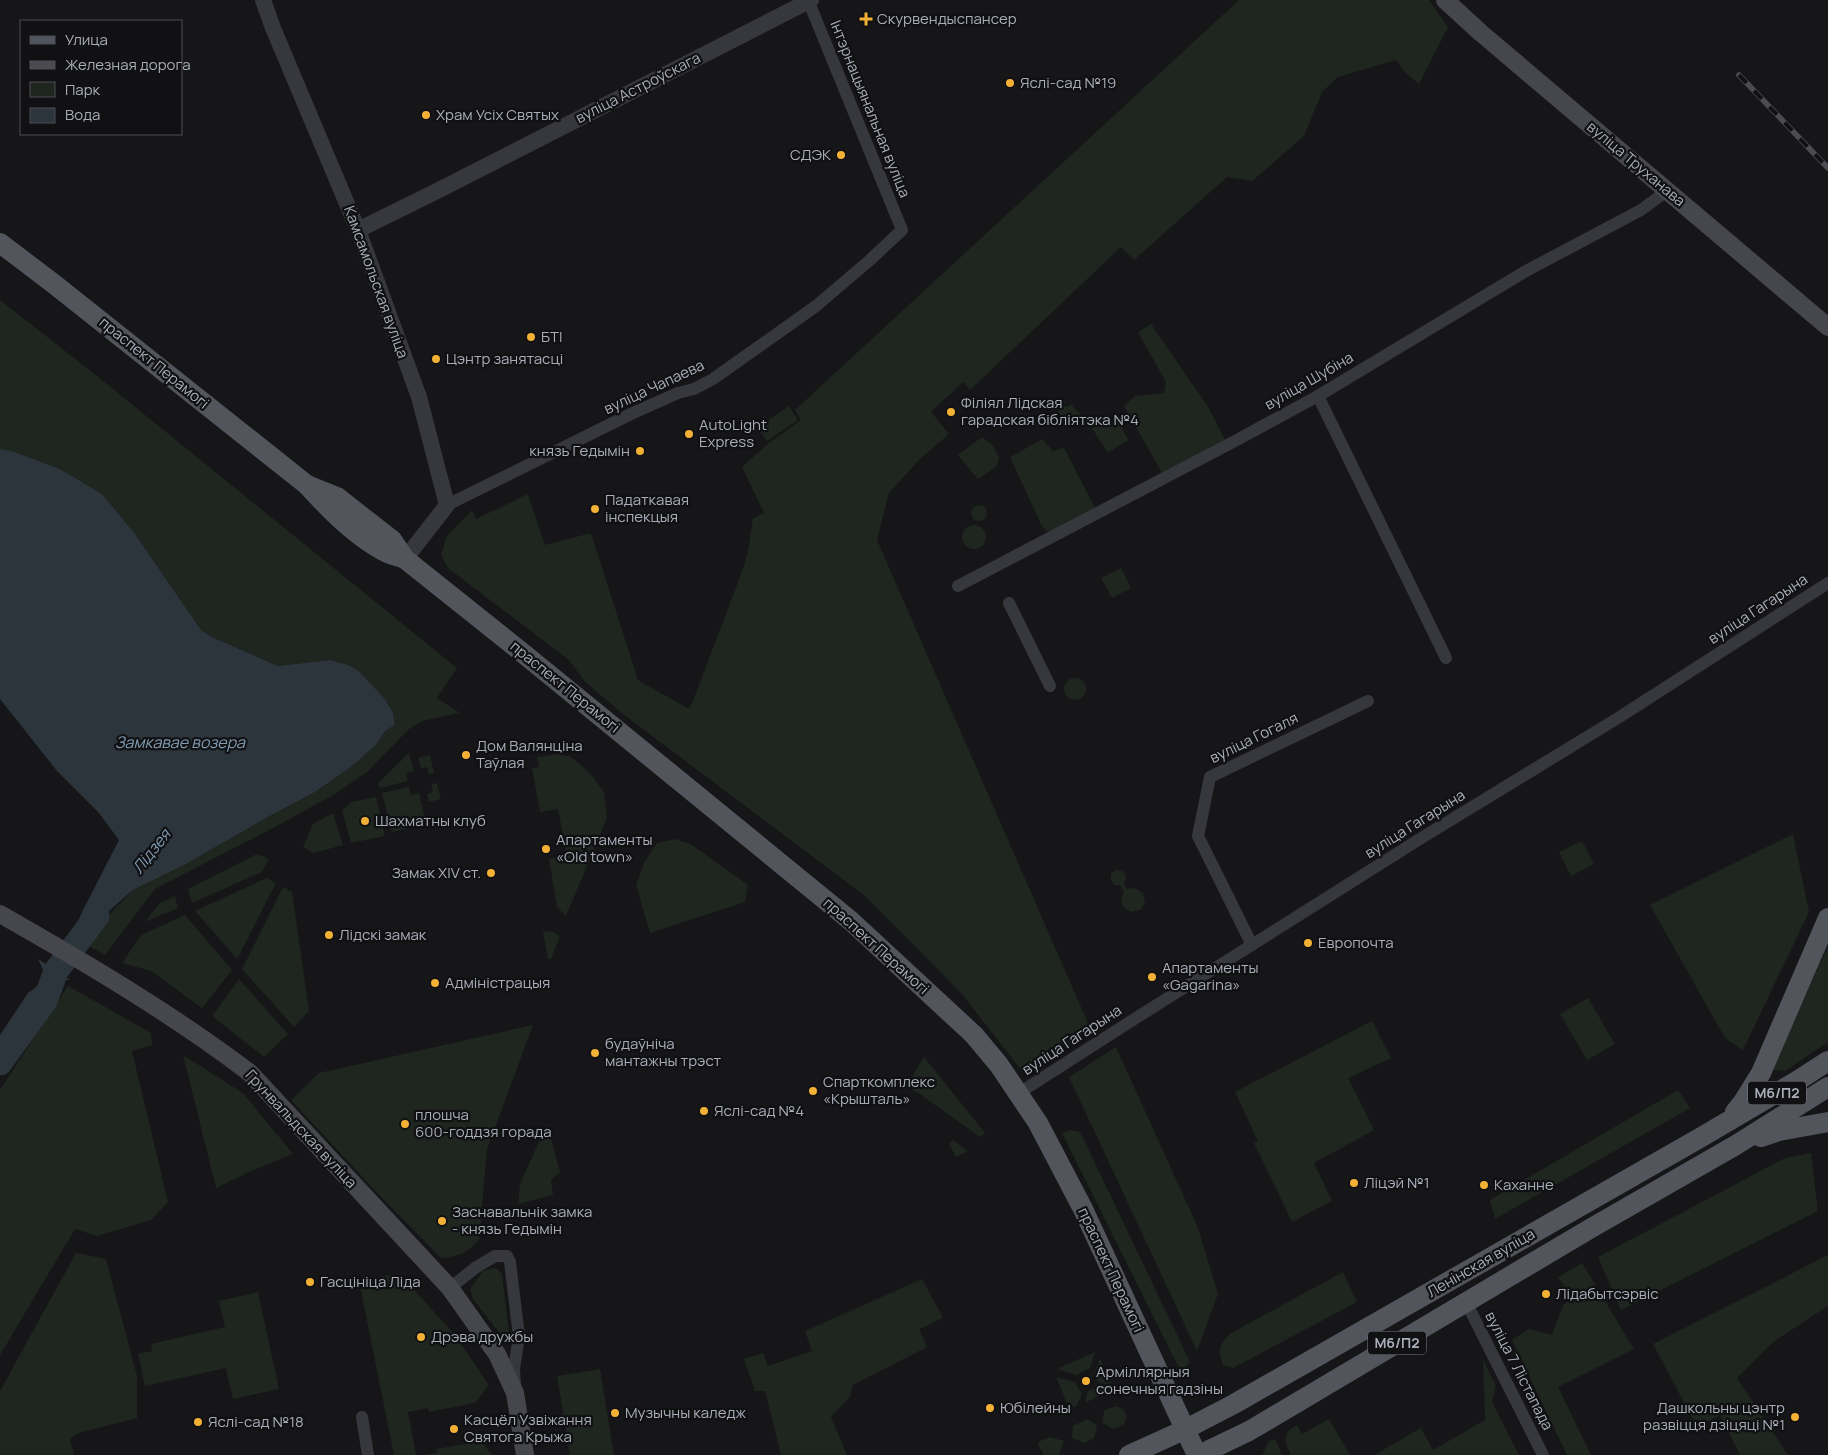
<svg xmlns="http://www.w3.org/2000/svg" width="1828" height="1455" font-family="Manrope,sans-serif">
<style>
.green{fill:#1e261f}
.water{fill:#2c353c}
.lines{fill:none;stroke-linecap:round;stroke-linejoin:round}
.river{stroke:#2c353c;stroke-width:25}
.minor{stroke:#37383d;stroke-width:12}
.tertiary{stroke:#37383d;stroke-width:16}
.secondary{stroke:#45474d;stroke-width:18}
.primary{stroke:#53555c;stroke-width:20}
.rail-casing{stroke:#4a4c52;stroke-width:5.5}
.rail{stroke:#111113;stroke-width:4;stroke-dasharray:11;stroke-linecap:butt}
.poi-dot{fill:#f2b134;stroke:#111113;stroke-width:2}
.labels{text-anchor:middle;stroke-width:4.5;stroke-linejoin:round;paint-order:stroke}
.shield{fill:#111113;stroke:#7b7e86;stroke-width:1}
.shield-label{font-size:14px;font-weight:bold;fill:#a8adb8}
.poi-label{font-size:15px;fill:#a8adb8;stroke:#111113;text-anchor:start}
.street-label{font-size:15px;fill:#a8adb8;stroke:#111113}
.water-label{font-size:16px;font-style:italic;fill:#7f9bb3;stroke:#111113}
</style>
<rect width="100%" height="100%" fill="#161618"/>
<!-- green -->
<g class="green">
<path d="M 1239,0 L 1429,0 L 1448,27 L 1419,84 L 1405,72 L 1396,60 L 1338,77 L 1322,92 L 1304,136 L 1252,181 L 1227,177 L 1134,260 L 1121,247 L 970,390 L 963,382 L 931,412 L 949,434 L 919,460 L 889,493 L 877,540 L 1091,1030 L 1026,1076 L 961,993 L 865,896 L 623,714 L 585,682 L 569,660 L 448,568 L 441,555 L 447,536 L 472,510 L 476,519 L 528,494 L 545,545 L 591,533 L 638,680 L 689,709 L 694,698 L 743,569 L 748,551 L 753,518 L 764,513 L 742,467 L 769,443 L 801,420 L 795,410 Z"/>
<path d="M 0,300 L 97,376 L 457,668 L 437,698 L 460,713 L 422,721 L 409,729 L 368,771 L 335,794 L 273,828 L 155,889 L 105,955 L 87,945 L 100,924 L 133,890 L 188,863 L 266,818 L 315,792 L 351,767 L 376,745 L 385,731 L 395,725 L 393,712 L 384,698 L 359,671 L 348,665 L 330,660 L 278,666 L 212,637 L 201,630 L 135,534 L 102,494 L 60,469 L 9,450 L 0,449 Z"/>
<path d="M 1151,324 L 1208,407 L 1225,440 L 1162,473 L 1124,406 L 1135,396 L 1164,393 L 1166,382 L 1138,332 Z"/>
<path d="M 1072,404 L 1074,408 L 1082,415 L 1074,418 L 1070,422 L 1062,419 L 1058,411 L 1061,405 L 1067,407 Z"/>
<path d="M 789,406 L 798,420 L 767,441 L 757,428 Z"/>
<path d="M 1117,418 L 1128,440 L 1108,453 L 1092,428 Z"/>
<path d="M 982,437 L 993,445 L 999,458 L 996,467 L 978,479 L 958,455 Z"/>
<path d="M 1042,439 L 1053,451 L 1064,448 L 1095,508 L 1052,531 L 1047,531 L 1042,526 L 1010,457 Z"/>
<circle cx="979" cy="513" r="8"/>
<circle cx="974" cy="537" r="12"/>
<path d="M 1121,568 L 1131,588 L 1112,598 L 1101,578 Z"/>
<circle cx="1075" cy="689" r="11"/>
<path d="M 409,753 L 414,771 L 406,773 L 408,781 L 380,788 L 378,783 Z"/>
<path d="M 559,754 L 571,757 L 589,772 L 604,792 L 607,818 L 566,916 L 557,907 L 549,859 L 567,855 L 558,809 L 540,812 L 532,768 L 539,767 L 537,757 Z"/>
<path d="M 430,755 L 434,773 L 429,774 L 427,767 L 421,768 L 418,758 Z"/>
<path d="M 437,783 L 441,799 L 429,802 L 427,794 L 433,792 L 431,784 Z"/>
<path d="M 409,787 L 411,795 L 419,793 L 426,824 L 392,832 L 382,793 Z"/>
<path d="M 376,797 L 385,836 L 351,843 L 342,810 L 352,802 Z"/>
<path d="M 333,813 L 343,845 L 314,853 L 303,847 L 313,824 Z"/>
<path d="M 1793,834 L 1809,912 L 1743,1050 L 1725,1038 L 1650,905 Z"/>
<path d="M 676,839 L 692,845 L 748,885 L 745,902 L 650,933 L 636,885 L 644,863 L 657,843 Z"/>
<path d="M 1582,841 L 1594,864 L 1571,876 L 1559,852 Z"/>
<path d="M 257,854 L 269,859 L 262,872 L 192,903 L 188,889 Z"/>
<path d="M 1116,870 C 1124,869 1129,876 1124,883 L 1127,889 L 1135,888 L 1143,893 L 1145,903 L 1140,910 L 1131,912 L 1123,907 L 1121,898 L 1124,892 L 1120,885 L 1115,885 L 1111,880 L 1111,874 Z"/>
<path d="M 267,878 L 276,883 L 237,959 L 195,911 Z"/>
<path d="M 283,887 L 292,892 L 309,1011 L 294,1027 L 242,969 Z"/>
<path d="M 175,896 L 178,908 L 145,922 L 160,903 Z"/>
<path d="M 185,915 L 232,970 L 202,1008 L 151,971 L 122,963 L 141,935 Z"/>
<path d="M 551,931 L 560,936 L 551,959 L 548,959 L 543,932 Z"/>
<path d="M 1828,946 L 1828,1042 L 1785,1071 L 1772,1070 Z"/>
<path d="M 239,979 L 288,1034 L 264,1057 L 212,1016 Z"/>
<path d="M 68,986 L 151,1033 L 152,1045 L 132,1051 L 168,1202 L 151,1220 L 97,1236 L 75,1229 L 0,1355 L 0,1090 Z"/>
<path d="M 1588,998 L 1615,1044 L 1587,1060 L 1560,1014 Z"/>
<path d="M 1372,1021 L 1391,1058 L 1348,1078 L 1374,1130 L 1314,1163 L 1332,1201 L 1292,1222 L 1254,1143 L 1258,1141 L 1235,1092 Z"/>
<path d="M 533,1025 L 487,1149 L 479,1240 C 466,1253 459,1257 441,1258 L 383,1199 L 291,1100 L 319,1073 Z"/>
<path d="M 1116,1047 L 1198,1228 L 1218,1294 L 1197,1351 L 1069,1077 Z"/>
<path d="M 183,1055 L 243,1093 L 293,1154 L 249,1172 L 216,1188 Z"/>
<path d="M 924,1057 L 985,1133 L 980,1137 L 907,1085 Z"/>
<path d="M 1678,1090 L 1690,1108 L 1495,1219 L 1490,1200 Z"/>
<path d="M 547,1124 L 560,1172 L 551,1180 L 553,1195 L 518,1204 L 520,1184 Z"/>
<path d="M 1070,1130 L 1080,1132 L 1083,1138 L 1190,1362 L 1181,1372 L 1062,1133 Z"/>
<path d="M 953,1140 L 968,1151 L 956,1157 L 949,1144 Z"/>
<path d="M 1811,1153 L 1818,1211 L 1621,1310 L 1598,1257 L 1785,1158 Z"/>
<path d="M 76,1253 L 106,1259 L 137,1376 L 137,1418 L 78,1433 L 70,1439 L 74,1455 L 0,1455 L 0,1391 Z"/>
<path d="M 1828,1255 L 1828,1306 L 1773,1342 L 1737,1378 L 1788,1455 L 1740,1455 L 1720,1415 L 1697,1427 L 1653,1344 Z"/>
<path d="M 1582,1263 L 1634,1349 L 1558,1387 L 1591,1455 L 1567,1455 L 1512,1340 L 1529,1329 L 1552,1335 L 1563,1305 L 1572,1298 L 1558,1277 Z"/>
<path d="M 493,1268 L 497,1269 L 502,1274 L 510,1340 L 508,1342 L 505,1340 L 473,1299 L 470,1289 L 483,1271 Z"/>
<path d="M 1343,1272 L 1357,1302 L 1233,1368 L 1223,1365 C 1217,1349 1219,1345 1231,1333 Z"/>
<path d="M 390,1275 L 397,1275 L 406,1281 L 454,1334 L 489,1385 L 475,1403 L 429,1412 L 428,1408 L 408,1412 L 416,1455 L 394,1455 L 359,1281 Z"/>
<path d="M 922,1279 L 943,1318 L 919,1329 L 927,1347 L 853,1385 L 850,1397 L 831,1417 L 847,1455 L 781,1455 L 765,1391 L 755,1391 L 744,1359 L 763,1353 L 768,1366 L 812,1351 L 805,1331 Z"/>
<path d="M 258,1292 L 279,1389 L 233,1399 L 226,1368 L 145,1386 L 138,1354 L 152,1351 L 151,1344 L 225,1327 L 219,1301 Z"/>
<path d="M 1095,1352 L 1090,1368 L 1076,1375 L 1057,1369 Z"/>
<path d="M 1483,1359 L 1496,1386 L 1492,1402 L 1519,1455 L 1374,1455 L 1421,1428 L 1433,1450 L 1485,1420 Z"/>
<path d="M 1099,1360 L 1101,1360 L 1111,1381 L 1108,1385 L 1098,1382 L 1094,1375 Z"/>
<path d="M 600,1369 L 614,1455 L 570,1455 L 557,1376 Z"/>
<path d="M 1056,1377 L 1075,1382 L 1082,1394 L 1076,1407 L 1068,1406 Z"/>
<path d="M 1097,1387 L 1108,1391 L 1085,1403 L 1088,1391 Z"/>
<path d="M 1115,1406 L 1123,1409 L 1127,1417 L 1124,1424 L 1114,1429 L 1102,1423 L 1104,1411 Z"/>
<path d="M 1087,1419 L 1097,1425 L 1094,1438 L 1085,1443 L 1072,1438 L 1073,1426 Z"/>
<path d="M 1329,1419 L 1350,1455 L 1291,1455 C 1284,1440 1281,1434 1297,1425 L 1302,1434 Z"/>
<path d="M 1050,1437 L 1064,1441 L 1059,1455 L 1044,1455 L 1038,1445 L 1040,1441 Z"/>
<path d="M 1273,1439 L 1276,1441 L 1282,1455 L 1262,1455 L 1269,1441 Z"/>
<path d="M 482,1441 L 491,1455 L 426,1455 L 437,1453 L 436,1449 Z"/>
</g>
<!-- water -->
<g class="water">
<path d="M 0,449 L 9,450 L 60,469 L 102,494 L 135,534 L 201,630 L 212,637 L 278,666 L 330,660 L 348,665 L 359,671 L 384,698 L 393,712 L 395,725 L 385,731 L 376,745 L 351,767 L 315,792 L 266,818 L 188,863 L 133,890 L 101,918 L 83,941 L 77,943 L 72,935 L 82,912 L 119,840 L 99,813 L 57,771 L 0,699 Z"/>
<path d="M 38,959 L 70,980 L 56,980 L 0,1063 L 0,1035 L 28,993 L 44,981 L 45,974 Z"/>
</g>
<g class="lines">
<!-- river -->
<path class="river" d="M 0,1063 L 45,1001 L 56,971 L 97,916"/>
<!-- minor -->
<g class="minor">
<path d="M 1318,396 L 1446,658"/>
<path d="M 447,505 L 633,413 L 678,393 L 694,389 L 713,379 L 816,306 L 870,260 L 902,230 L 808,0"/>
<path d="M 958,586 L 1235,441 L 1318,396 L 1526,271 L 1641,210 L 1668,190"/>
<path d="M 1009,603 L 1050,686"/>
<path d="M 1252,945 L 1198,836 L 1210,777 L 1368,701"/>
<path d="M 1019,1093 L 1136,1018 L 1423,837 L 1618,718 L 1828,583"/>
<path d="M 450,1288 L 475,1268 L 495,1256 L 507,1256 L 510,1262 L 519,1336 L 514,1369 L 515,1386"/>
<path d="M 1466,1302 L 1543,1455"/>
<path d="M 362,1417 L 368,1455"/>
</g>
<!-- tertiary -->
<g class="tertiary">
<path d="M 263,0 L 273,28 L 358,230 L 419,397 L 447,505 L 405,559"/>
<path d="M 358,230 L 439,190 L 811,0"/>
</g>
<!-- secondary -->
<g class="secondary">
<path d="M 1445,0 L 1481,33 L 1828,327"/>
<path d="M 0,914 C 86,963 171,1013 250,1073 L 450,1288 L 479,1329 L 497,1354 L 515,1393 L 525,1455"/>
</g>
<!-- primary -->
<g class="primary">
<path d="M 0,243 L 54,284 L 307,485 C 328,508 352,533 380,549 C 387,554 397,556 405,559"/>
<path d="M 307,485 L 337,497 L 392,540 L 405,559 L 524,654 L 851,921 L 974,1035 L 999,1065 L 1038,1123 L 1083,1209 L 1197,1455"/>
<path d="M 1735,1112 L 1743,1102 L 1761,1073 L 1828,918"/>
<path d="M 1761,1137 L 1779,1131 L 1828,1122"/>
<path d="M 1129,1455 L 1184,1430 L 1234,1404 L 1698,1139 L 1797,1081 L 1828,1061"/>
<path d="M 1199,1455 L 1249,1431 L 1593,1227 L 1736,1145 L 1828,1087"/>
</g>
<!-- rail casing -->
<g class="rail-casing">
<path id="rail" d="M 1739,75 L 1828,168"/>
</g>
<!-- rail -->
<use href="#rail" class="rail"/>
</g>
<!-- markers -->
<g class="poi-dot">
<path d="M863.5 11.5h5v5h5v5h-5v5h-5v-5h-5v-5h5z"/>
<circle cx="1010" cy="83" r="5"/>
<circle cx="426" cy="115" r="5"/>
<circle cx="841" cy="155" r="5"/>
<circle cx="531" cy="337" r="5"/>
<circle cx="436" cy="359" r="5"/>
<circle cx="951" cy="412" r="5"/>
<circle cx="689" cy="434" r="5"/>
<circle cx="640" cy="451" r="5"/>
<circle cx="595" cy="509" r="5"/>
<circle cx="466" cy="755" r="5"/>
<circle cx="365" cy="821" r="5"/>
<circle cx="546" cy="849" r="5"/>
<circle cx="491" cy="873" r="5"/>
<circle cx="329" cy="935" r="5"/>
<circle cx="1308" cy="943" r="5"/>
<circle cx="1152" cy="977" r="5"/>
<circle cx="435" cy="983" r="5"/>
<circle cx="595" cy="1053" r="5"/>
<circle cx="813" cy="1091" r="5"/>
<circle cx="704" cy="1111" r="5"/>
<circle cx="405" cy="1124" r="5"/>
<circle cx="1354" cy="1183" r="5"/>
<circle cx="1484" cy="1185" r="5"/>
<circle cx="442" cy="1221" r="5"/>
<circle cx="310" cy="1282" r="5"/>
<circle cx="1546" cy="1294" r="5"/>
<circle cx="421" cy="1337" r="5"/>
<circle cx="1086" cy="1381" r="5"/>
<circle cx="990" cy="1408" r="5"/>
<circle cx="615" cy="1413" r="5"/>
<circle cx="1795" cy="1417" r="5"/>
<circle cx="198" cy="1422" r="5"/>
<circle cx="454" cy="1429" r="5"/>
</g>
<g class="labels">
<!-- shield labels -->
<g class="shield">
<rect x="1748" y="1081.5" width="58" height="23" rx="4"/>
<rect x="1368" y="1331.5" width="58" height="23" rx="4"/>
</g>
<g class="shield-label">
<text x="1777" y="1098">М6/П2</text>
<text x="1397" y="1348">М6/П2</text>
</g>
<!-- poi labels -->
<g class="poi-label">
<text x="877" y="24">Скурвендыспансер</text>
<text x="1020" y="88">Яслі-сад №19</text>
<text x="436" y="120">Храм Усіх Святых</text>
<text x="831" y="160" text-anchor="end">СДЭК</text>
<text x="541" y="342">БТІ</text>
<text x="446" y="364">Цэнтр занятасці</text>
<text x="961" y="408">Філіял Лідская<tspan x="961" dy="17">гарадская бібліятэка №4</tspan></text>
<text x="699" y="430">AutoLight<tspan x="699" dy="17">Express</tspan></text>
<text x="630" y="456" text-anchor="end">князь Гедымін</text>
<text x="605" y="505">Падаткавая<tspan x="605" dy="17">інспекцыя</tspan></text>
<text x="476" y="751">Дом Валянціна<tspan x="476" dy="17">Таўлая</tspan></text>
<text x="375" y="826">Шахматны клуб</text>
<text x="556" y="845">Апартаменты<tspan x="556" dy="17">«Old town»</tspan></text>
<text x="481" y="878" text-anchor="end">Замак XIV ст.</text>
<text x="339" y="940">Лідскі замак</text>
<text x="1318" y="948">Европочта</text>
<text x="1162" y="973">Апартаменты<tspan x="1162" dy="17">«Gagarina»</tspan></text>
<text x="445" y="988">Адміністрацыя</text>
<text x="605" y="1049">будаўніча<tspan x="605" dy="17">мантажны трэст</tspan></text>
<text x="823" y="1087">Спарткомплекс<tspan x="823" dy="17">«Крышталь»</tspan></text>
<text x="714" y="1116">Яслі-сад №4</text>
<text x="415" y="1120">плошча<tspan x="415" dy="17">600-годдзя горада</tspan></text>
<text x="1364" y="1188">Ліцэй №1</text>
<text x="1494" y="1190">Каханне</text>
<text x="452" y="1217">Заснавальнік замка<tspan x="452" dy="17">- князь Гедымін</tspan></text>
<text x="320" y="1287">Гасцініца Ліда</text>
<text x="1556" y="1299">Лідабытсэрвіс</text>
<text x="431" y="1342">Дрэва дружбы</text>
<text x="1096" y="1377">Арміллярныя<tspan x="1096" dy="17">сонечныя гадзіны</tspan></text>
<text x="1000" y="1413">Юбілейны</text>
<text x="1785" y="1413" text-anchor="end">Дашкольны цэнтр<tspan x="1785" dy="17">развіцця дзіцяці №1</tspan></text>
<text x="625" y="1418">Музычны каледж</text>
<text x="464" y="1425">Касцёл Узвіжання<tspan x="464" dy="17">Святога Крыжа</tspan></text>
<text x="208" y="1427">Яслі-сад №18</text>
</g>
<!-- street labels -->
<g class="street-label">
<text transform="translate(638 88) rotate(-27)" y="5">вуліца Астроўскага</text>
<text transform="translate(870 109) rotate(68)" y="5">Інтэрнацыянальная вуліца</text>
<text transform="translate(1636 164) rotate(40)" y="5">вуліца Труханава</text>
<text transform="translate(376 282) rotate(70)" y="5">Камсамольская вуліца</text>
<text transform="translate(154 363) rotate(39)" y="5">праспект Перамогі</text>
<text transform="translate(1309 381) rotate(-30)" y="5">вуліца Шубіна</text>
<text transform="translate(654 387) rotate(-25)" y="5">вуліца Чапаева</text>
<text transform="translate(1758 609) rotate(-33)" y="5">вуліца Гагарына</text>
<text transform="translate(565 687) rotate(39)" y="5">праспект Перамогі</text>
<text transform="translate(1254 738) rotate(-26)" y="5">вуліца Гогаля</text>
<text transform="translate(1415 824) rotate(-32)" y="5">вуліца Гагарына</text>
<text transform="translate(876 946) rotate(42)" y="5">праспект Перамогі</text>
<text transform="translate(1072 1040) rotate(-33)" y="5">вуліца Гагарына</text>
<text transform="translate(301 1129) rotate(47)" y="5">Грунвальдская вуліца</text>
<text transform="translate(1481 1263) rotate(-30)" y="5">Ленінская вуліца</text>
<text transform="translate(1111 1270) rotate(65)" y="5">праспект Перамогі</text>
<text transform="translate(1519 1371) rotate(63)" y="5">вуліца 7 Лістапада</text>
</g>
<!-- water labels -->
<g class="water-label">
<text x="180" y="748">Замкавае возера</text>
<text transform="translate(151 851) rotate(-52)" y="6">Лідзея</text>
</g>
</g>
<!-- legend -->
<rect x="20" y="20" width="162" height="115" fill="#111113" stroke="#4d4f55"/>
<rect x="30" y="36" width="25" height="8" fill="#53555c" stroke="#4d4f55"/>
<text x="65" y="45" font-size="15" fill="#a8adb8">Улица</text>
<rect x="30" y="61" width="25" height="8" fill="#4a4c52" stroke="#4d4f55"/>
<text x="65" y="70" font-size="15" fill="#a8adb8">Железная дорога</text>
<rect x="30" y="82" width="25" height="15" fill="#1e261f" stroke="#4d4f55"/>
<text x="65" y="95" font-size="15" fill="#a8adb8">Парк</text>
<rect x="30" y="108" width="25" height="15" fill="#2c353c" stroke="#4d4f55"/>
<text x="65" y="120" font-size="15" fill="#a8adb8">Вода</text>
</svg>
